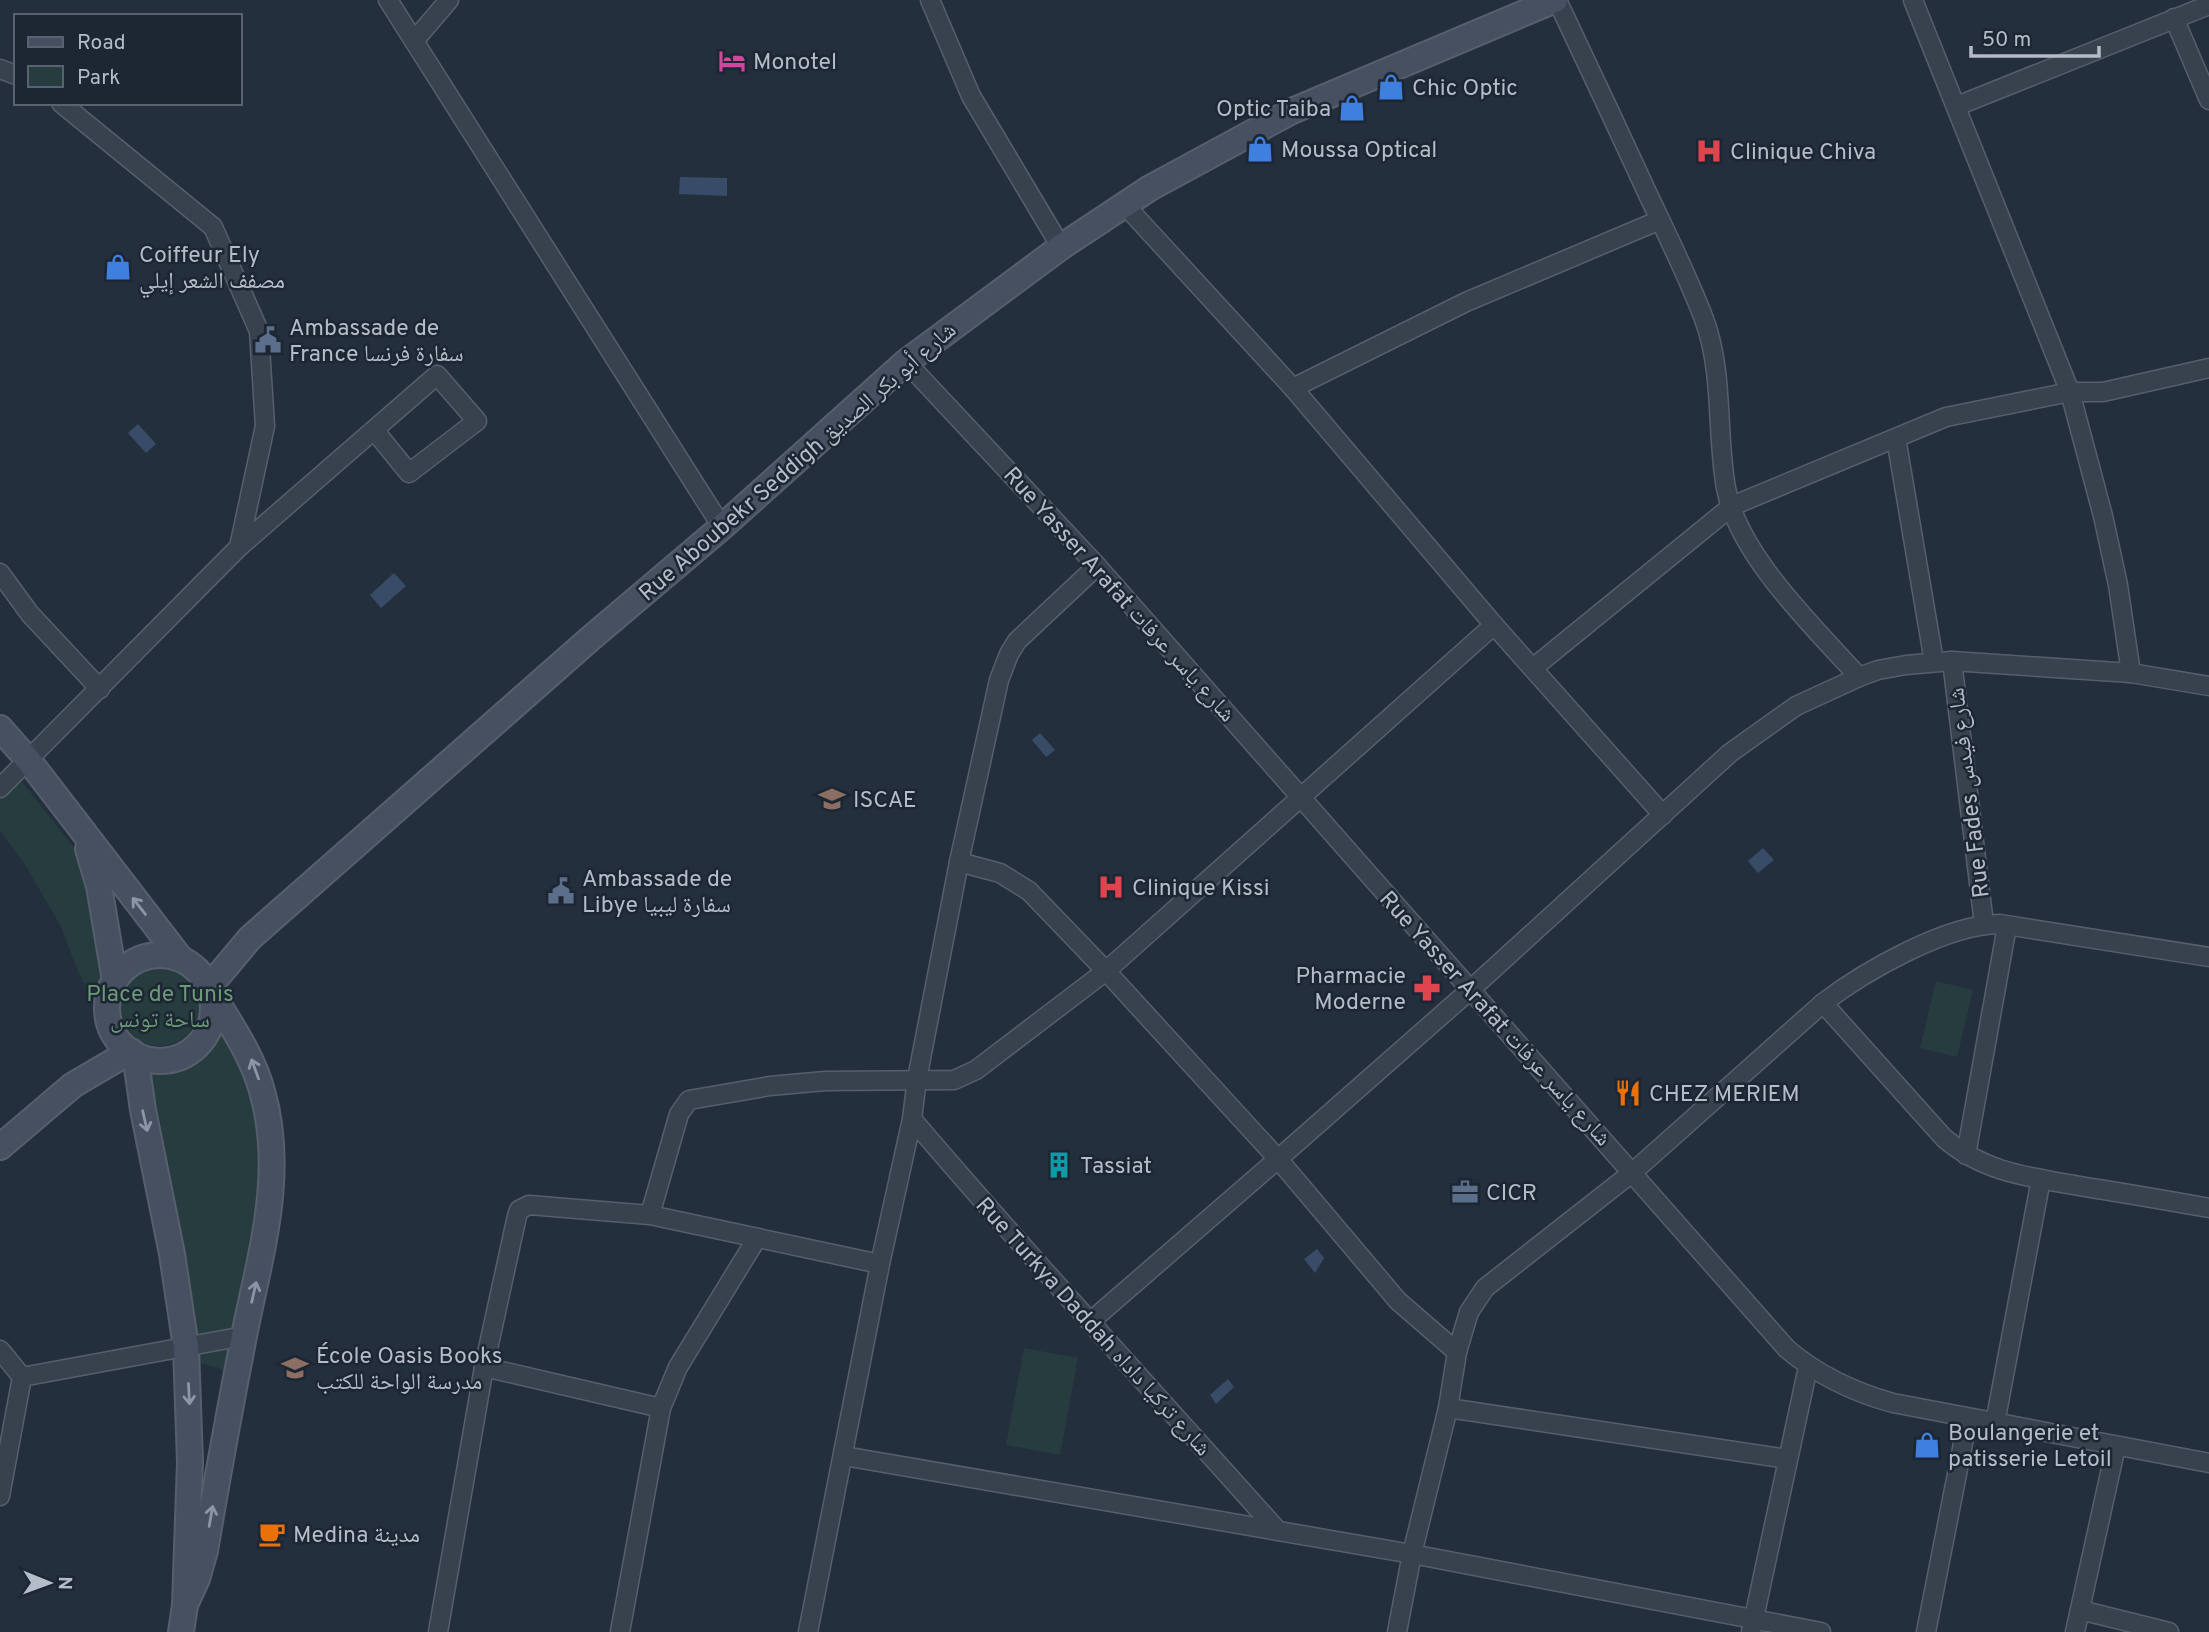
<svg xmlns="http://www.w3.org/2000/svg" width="2209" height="1632" font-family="Overpass,'Noto Naskh Arabic',sans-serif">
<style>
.green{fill:#263c3f}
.water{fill:#394c67}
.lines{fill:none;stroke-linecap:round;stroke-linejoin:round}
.street-casing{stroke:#565f6c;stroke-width:21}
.secondary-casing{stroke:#565f6c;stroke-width:28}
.street{stroke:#38414e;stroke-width:18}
.secondary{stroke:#465061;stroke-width:24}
.oneway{stroke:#8e96a5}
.labels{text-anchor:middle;stroke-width:5;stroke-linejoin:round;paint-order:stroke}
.poi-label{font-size:23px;fill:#b4bcc9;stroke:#1d2633;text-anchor:start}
.street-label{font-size:23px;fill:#b4bcc9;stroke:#1d2633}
.park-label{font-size:23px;fill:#6b9a76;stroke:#1d2633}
</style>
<rect width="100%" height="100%" fill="#242f3e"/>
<!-- green -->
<g class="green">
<path d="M 20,779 L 76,850 L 97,904 L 105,978 L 99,1014 L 78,971 L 60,925 L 26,866 L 0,830 L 0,795 Z"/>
<circle cx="160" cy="1006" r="40"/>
<path d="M 1936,981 L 1973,990 L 1957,1057 L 1920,1048 Z"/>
<path d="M 219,1027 C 238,1057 252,1092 258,1127 C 265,1168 254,1214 247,1254 C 239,1293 232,1331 225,1370 L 196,1362 L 139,1075 C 165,1075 194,1071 211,1049 C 215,1043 217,1034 219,1027 Z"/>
<path d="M 1024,1348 L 1078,1358 L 1060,1455 L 1006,1445 Z"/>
</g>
<!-- water -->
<g class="water">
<path d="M 680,177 L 727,178 L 727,196 L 679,194 Z"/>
<path d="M 138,424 L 156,444 L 146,453 L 128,433 Z"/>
<path d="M 394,573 L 406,586 L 381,608 L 370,595 Z"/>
<path d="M 1040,733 L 1055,750 L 1046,757 L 1032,740 Z"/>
<path d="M 1763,848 L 1774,860 L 1758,873 L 1748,861 Z"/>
<path d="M 1317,1249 L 1324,1258 L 1315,1273 L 1304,1259 Z"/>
<path d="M 1228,1379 L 1234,1387 L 1216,1404 L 1210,1395 Z"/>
</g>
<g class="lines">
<!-- street casing -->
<g class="street-casing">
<g id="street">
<path d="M 388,0 L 722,527"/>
<path d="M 930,0 L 971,96 L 1061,247"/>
<path d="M 1557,0 C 1587,63 1616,125 1645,188 C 1665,231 1687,274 1704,319 C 1724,373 1716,432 1726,488 C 1738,555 1814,627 1859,677"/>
<path d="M 1913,0 L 2070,392 L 2103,516 L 2118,585 L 2131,673"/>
<path d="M 2174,18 L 2209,100"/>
<path d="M 414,41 L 449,0"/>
<path d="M 0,69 L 16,75"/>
<path d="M 1957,106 L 2209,5"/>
<path d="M 1124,204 L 1293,388 L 1494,625 L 1663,815"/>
<path d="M 906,362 L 1097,566 L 1787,1349 C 1819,1376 1853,1392 1893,1403 L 2209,1463"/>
<path d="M 1293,388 L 1466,302 L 1660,220"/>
<path d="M 1896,438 L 1934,662"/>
<path d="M 239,547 L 437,375 L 477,421 L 409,473 L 374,430"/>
<path d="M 0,573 L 30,614 L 100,689"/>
<path d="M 1952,661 L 1984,924"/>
<path d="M 1533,668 L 1732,506 L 1946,417 L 2070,392 L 2103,392 L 2209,368"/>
<path d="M 0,788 L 239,547 L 265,426 L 259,331 L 213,227 L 61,103"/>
<path d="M 959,862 L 1000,873 L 1029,891 L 1106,971 L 1278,1159 L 1398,1301 L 1457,1352"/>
<path d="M 1823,1003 L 1944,1138 C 1986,1175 2038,1178 2091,1188 C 2130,1194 2170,1201 2209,1208"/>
<path d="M 912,1119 C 1031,1259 1156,1394 1278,1531"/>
<path d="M 1966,1155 L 2007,926"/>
<path d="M 650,1215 L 679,1114 L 689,1100 L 770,1086 L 825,1081 L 954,1080 L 976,1070 L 1106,971 L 1494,625"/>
<path d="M 1091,1321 L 1278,1159 L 1469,991 L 1730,753 L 1796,706 L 1859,677 L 1878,670 L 1906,665 L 1952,661 L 2131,673 L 2209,686"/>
<path d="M 0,1350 L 22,1377 L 0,1496"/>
<path d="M 484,1367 L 661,1408"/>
<path d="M 22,1377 L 244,1336"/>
<path d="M 1448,1408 L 1787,1459"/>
<path d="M 1995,1423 L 2041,1179"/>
<path d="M 844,1456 L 1412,1554 L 1821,1632"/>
<path d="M 2080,1610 L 2169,1632"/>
<path d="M 438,1632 L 484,1367 L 517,1216 L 519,1210 L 529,1205 L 650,1215 L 880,1264"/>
<path d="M 620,1632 L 661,1408 L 678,1367 L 757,1238"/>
<path d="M 808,1632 L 880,1264 L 912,1119 L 917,1079 L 959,862 L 999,680 L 1009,654 L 1017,641 L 1097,566"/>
<path d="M 1397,1632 L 1412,1554 L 1448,1408 L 1457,1352 L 1469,1312 L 1485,1288 L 1633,1172 L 1823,1003 C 1865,971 1947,924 2000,924 L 2209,957"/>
<path d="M 1751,1632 L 1808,1367"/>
<path d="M 1926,1632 L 1968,1418"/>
<path d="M 2075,1632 L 2116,1446"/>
</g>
</g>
<!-- secondary casing -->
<g class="secondary-casing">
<g id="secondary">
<path d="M 0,728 L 29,761 L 181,959"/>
<path d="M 88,849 L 99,886 L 115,981"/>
<circle cx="160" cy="1008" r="53"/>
<path d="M 209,987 L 250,938 L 591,638 L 722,527 L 906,362 L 1061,247 L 1150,188 L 1292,111 L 1555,0"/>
<path d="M 135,1054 L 143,1110 L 172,1254 L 186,1347 L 190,1462 L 185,1605 L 181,1632"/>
<path d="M 0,1147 L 73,1085 L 131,1051"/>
<path d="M 185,1605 L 197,1579 L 205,1551 C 217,1479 230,1408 244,1336 C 260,1255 286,1174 262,1091 C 252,1054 230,1024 211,992"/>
</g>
</g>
<!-- street -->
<use href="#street" class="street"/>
<!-- secondary -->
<use href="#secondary" class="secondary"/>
</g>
<!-- one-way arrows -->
<defs><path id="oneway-shaft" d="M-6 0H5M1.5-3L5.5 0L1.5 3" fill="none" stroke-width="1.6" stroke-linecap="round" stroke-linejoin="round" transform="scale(1.75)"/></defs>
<g class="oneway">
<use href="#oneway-shaft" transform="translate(139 906) rotate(-128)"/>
<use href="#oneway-shaft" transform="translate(255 1069) rotate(-110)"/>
<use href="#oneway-shaft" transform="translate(145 1121) rotate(77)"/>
<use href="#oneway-shaft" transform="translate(254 1292) rotate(-77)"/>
<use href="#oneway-shaft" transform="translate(189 1394) rotate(87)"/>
<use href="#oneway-shaft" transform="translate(211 1516) rotate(-80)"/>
</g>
<!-- icons -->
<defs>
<g id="hotel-bare" transform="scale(2.1)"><path d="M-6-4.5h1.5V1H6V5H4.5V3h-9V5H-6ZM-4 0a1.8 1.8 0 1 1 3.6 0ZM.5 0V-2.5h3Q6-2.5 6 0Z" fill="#d1479c" stroke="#1d2633" stroke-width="2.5" paint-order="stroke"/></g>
<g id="shop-bare" transform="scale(2.1)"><path d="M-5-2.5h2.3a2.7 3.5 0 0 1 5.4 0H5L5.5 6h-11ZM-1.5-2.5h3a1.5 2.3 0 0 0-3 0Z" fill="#3f7fe0" stroke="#1d2633" stroke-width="2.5" paint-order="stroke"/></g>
<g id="hospital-bare" transform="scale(2.1)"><path d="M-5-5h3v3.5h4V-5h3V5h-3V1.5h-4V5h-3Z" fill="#e0444e" stroke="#1d2633" stroke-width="2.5" paint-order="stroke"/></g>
<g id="civic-bare" transform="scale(2.1)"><path d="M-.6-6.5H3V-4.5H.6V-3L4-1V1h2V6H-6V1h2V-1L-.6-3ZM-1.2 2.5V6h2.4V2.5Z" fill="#5c6f8a" stroke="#1d2633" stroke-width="2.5" paint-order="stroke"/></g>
<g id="university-bare" transform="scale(2.1)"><path d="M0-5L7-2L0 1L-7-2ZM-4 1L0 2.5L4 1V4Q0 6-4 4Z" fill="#8d6e63" stroke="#1d2633" stroke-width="2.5" paint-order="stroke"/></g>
<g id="pharmacy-bare" transform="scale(2.1)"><path d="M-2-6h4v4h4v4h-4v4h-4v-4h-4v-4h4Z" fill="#e0444e" stroke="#1d2633" stroke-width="2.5" paint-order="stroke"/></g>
<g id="restaurant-bare" transform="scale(2.1)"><path d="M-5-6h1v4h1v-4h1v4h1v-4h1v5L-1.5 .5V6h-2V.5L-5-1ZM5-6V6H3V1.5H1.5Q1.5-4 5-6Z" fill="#e8710a" stroke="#1d2633" stroke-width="2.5" paint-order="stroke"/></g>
<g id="building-bare" transform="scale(2.1)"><path d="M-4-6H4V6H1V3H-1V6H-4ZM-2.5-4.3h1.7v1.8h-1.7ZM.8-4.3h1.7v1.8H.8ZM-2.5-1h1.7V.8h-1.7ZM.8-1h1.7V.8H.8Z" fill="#0f9aa8" stroke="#1d2633" stroke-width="2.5" paint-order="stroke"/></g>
<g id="office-bare" transform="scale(2.1)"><path d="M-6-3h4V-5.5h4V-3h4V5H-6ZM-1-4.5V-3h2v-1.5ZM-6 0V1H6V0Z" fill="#5c6f8a" stroke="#1d2633" stroke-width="2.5" paint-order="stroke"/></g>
<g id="school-bare" transform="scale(2.1)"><path d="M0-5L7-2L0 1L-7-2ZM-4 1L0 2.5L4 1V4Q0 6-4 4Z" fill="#8d6e63" stroke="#1d2633" stroke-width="2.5" paint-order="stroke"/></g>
<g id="cafe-bare" transform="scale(2.1)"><path d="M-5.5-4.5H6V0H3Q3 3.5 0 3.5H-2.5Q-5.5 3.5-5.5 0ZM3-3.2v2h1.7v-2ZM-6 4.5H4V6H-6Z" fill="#e8710a" stroke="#1d2633" stroke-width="2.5" paint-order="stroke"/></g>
</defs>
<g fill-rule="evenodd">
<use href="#hotel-bare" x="732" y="61"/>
<use href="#shop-bare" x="1391" y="87"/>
<use href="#shop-bare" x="1352" y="108"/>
<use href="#shop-bare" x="1260" y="149"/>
<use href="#hospital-bare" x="1709" y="151"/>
<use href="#shop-bare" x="118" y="267"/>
<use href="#civic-bare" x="268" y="340"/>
<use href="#university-bare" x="832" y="799"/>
<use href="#hospital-bare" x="1111" y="887"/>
<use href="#civic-bare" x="561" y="891"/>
<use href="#pharmacy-bare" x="1427" y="988"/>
<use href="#restaurant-bare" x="1628" y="1093"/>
<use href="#building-bare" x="1059" y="1165"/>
<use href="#office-bare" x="1465" y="1192"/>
<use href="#school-bare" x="295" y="1368"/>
<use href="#shop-bare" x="1927" y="1445"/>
<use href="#cafe-bare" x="272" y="1534"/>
</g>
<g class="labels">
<!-- poi labels -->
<g class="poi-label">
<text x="753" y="69">Monotel</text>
<text x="1412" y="95">Chic Optic</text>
<text x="1331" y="116" text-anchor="end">Optic Taiba</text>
<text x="1281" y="157">Moussa Optical</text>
<text x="1730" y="159">Clinique Chiva</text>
<text x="139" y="262">Coiffeur Ely<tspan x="139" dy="26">مصفف الشعر إيلي</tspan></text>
<text x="289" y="335">Ambassade de<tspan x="289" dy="26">France سفارة فرنسا</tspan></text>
<text x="853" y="807">ISCAE</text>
<text x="582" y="886">Ambassade de<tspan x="582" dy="26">Libye سفارة ليبيا</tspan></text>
<text x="1132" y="895">Clinique Kissi</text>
<text x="1406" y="983" text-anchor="end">Pharmacie<tspan x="1406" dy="26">Moderne</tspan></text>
<text x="1649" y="1101">CHEZ MERIEM</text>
<text x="1080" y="1173">Tassiat</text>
<text x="1486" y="1200">CICR</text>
<text x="316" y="1363">École Oasis Books<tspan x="316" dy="26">مدرسة الواحة للكتب</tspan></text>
<text x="1948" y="1440">Boulangerie et<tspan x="1948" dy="26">patisserie Letoil</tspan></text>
<text x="293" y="1542">Medina مدينة</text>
</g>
<!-- street labels -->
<g class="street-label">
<text transform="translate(797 461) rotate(-41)" y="8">Rue Aboubekr Seddigh شارع أبو بكر الصديق</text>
<text transform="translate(1120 594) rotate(48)" y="8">Rue Yasser Arafat شارع ياسر عرفات</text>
<text transform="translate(1968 793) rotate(-97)" y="8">Rue Fades شارع فيدس</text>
<text transform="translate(1496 1018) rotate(48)" y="8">Rue Yasser Arafat شارع ياسر عرفات</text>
<text transform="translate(1094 1326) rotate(48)" y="8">Rue Turkya Daddah شارع تركيا داداه</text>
</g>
<!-- park labels -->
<g class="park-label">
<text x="160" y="1001">Place de Tunis<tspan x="160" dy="26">ساحة تونس</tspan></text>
</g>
</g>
<!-- legend -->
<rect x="14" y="14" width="228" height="91" fill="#1d2633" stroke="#59626f" stroke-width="2"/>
<rect x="28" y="37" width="35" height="10" fill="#465061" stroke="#59626f" stroke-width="2"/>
<text x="77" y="49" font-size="21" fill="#b4bcc9">Road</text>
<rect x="28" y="66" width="35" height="21" fill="#263c3f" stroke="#59626f" stroke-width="2"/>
<text x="77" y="84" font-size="21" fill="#b4bcc9">Park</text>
<!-- north arrow -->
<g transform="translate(49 1583) rotate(91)" stroke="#1d2633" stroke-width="5" paint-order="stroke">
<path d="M0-5L12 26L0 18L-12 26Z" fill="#b4bcc9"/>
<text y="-10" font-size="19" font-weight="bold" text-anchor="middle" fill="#b4bcc9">N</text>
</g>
<!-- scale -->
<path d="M1971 46v10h128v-10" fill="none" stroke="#b4bcc9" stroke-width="3.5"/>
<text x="1982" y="46" font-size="21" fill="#b4bcc9" stroke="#1d2633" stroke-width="5" paint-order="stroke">50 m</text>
</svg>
